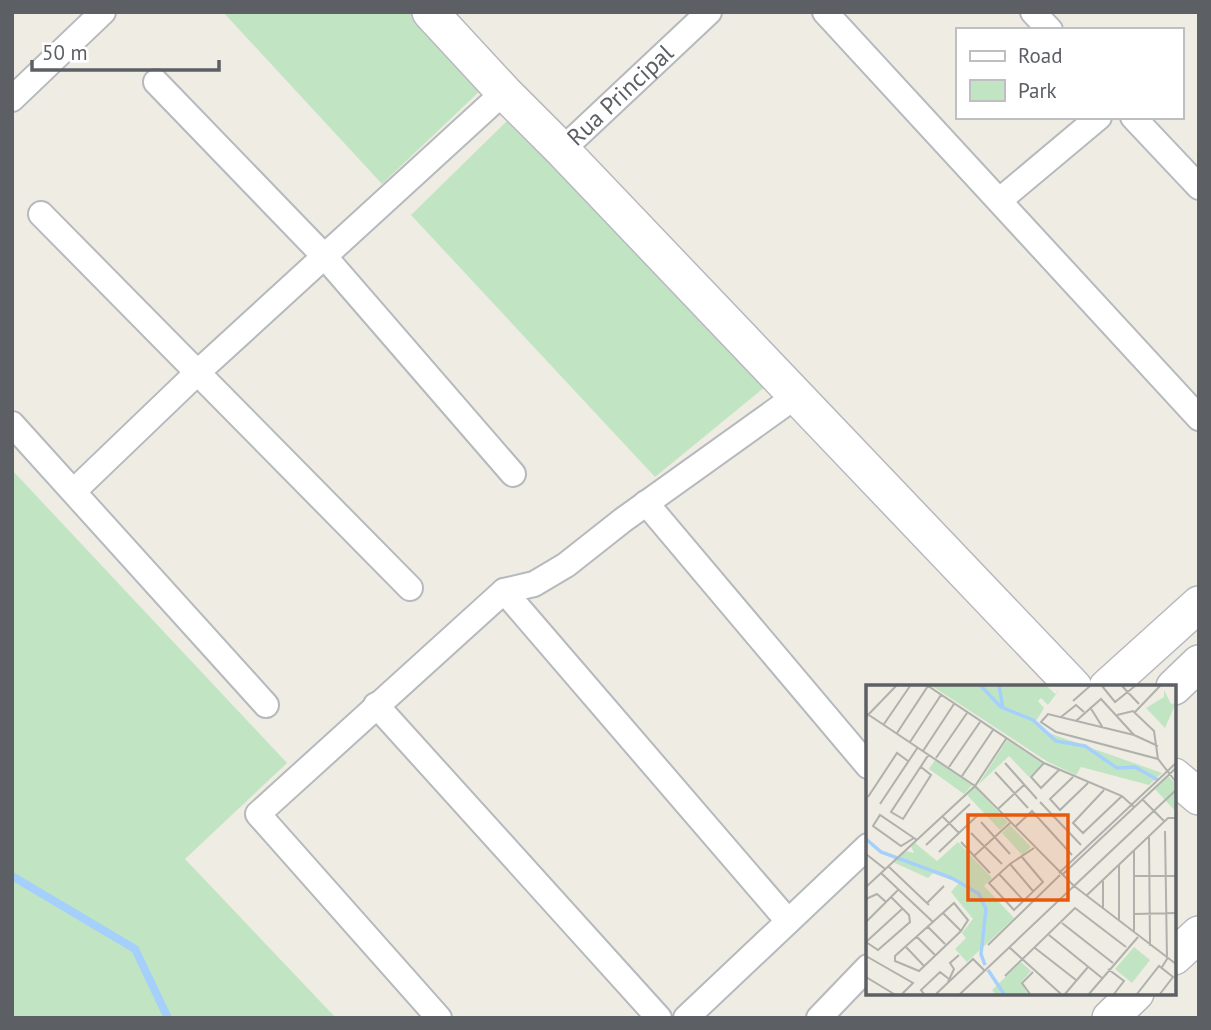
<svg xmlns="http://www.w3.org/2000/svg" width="1211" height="1030" font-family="'PT Sans',sans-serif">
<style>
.green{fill:#c1e5c3}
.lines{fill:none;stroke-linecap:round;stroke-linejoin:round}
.stream{stroke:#a5d0fc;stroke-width:8}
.street-casing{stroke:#b6b9bd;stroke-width:28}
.secondary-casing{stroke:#b7b9bf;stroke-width:38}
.street{stroke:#fff;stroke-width:24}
.secondary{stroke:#fff;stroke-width:35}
.labels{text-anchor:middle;stroke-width:6;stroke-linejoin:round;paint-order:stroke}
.street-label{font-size:24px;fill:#5c5f64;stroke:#fff}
.inset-river{fill:none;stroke:#a5d0fc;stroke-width:3.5}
.inset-road{fill:none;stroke:#b0b0ac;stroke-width:2}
.view{fill:#e8590c;fill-opacity:0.15;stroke:#e8590c;stroke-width:3.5}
.inset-edge{fill:none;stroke:#5c5f64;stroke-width:3.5}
</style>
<rect width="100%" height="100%" fill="#eeece3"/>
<!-- green -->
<g class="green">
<path d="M 223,12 L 411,12 L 483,88 L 382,184 Z"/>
<path d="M 511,117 L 766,386 L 655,477 L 411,215 Z"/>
<path d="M 12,470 L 287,763 L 185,859 L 336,1018 L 12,1018 Z"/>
</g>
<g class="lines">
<!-- stream -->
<path class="stream" d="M 12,876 L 135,949 L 168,1018"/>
<!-- street casing -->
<g class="street-casing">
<g id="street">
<path d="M 825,12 L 1199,418"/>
<path d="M 1033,12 L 1050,30"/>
<path d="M 156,82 L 325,257 L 513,474"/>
<path d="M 12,99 L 103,12"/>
<path d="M 1133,117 L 1199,187"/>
<path id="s1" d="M 562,150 L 709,12"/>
<path d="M 1000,200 L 1099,117"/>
<path d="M 41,214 L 410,588"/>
<path d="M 12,424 L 266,705"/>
<path d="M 74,491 L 198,372 L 504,92"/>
<path d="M 646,503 L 868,766"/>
<path d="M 504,591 L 788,921"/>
<path d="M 376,705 L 659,1018"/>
<path d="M 439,1018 L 258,814 L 504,591 L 534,584 L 566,565 L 623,520 L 796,396"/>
<path d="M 686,1018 L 868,846"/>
<path d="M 819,1018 L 868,967"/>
</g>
</g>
<!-- secondary casing -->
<g class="secondary-casing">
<g id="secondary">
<path d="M 430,12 L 504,92 L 562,150 L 1074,687"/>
<path d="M 1107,687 L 1199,604"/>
<path d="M 1174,687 L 1199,663"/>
<path d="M 1174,776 L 1199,797"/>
<path d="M 1174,957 L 1199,934"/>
<path d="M 1110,1018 L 1136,993"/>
</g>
</g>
<!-- street -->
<use href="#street" class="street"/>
<!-- secondary -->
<use href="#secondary" class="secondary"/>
</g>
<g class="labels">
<!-- street labels -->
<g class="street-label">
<text dy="8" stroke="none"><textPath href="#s1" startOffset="80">Rua Principal</textPath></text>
</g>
</g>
<!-- overview -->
<g transform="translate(866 685)">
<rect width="310" height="310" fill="#eeece3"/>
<path d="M 66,1 L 181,1 L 189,9 L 193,5 L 182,20 L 175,13 L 172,16 L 178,23 L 170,36 L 180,47 L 296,88 L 283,100 L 215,82 L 210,90 L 182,77 ZM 298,5 L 305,19 L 310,18 L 299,43 L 280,23 L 298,12 ZM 141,55 L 177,78 L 163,92 L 143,71 L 112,100 ZM 69,75 L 106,100 L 98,109 L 63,84 ZM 302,91 L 310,99 L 310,127 L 289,104 ZM 109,102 L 142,137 L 134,145 L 101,110 ZM 144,140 L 165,162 L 156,170 L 136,148 ZM 92,157 L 126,193 L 118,201 L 148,233 L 101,277 L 89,264 L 100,253 L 96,248 L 107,234 L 85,207 L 93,198 L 67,188 L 62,193 L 27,177 L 39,166 L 48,168 L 45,161 L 49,158 L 71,176 ZM 268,262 L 284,275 L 266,298 L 249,284 ZM 155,277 L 165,286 L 155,297 L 162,309 L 129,309 L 126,305 Z" fill="#c1e5c3"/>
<path class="inset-river" d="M 115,1 L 135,22 L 167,35 L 190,56 L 219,61 L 251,83 L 269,82 L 292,95M 133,1 L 137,23M 0,154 L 15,167 L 86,193 L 113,209 L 120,224 L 115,269 L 119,280M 122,285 L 138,309"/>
<path class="inset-road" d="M 236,1 L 249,17 L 269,1M 256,1 L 273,19M 207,16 L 224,1M 224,22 L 237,43M 269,27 L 294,1M 0,28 L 109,101 L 208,201 L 94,309M 251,30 L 267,26 L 288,46 L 292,74M 0,32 L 30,1M 195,32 L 210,20 L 218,27M 210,36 L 235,14 L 268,50M 18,39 L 44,1M 31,48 L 62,1 L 178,78 L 256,111 L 268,122M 44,57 L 75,10M 292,61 L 268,50 L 182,29 L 175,37 L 190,47 L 292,74 L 310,97M 57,66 L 88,19M 70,73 L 101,28M 139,78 L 171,114M 178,78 L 165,92 L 175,103 L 193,85M 55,82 L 65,90 L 37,134 L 25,127 L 63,69M 83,82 L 114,37M 129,87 L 162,123M 96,91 L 127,45M 207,92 L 184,114 L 194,125 L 222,98M 238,105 L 207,138 L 217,148 L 256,111M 310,105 L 208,201 L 310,279M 2,112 L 31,68 L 42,76M 276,114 L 298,136M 174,117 L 215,160M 14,119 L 52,62M 132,124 L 159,99M 77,132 L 93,148M 115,137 L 144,169M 149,142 L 166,126 L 206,170M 105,148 L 136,179M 283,151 L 284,261M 48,153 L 35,161 L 7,141 L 14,130 L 48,153 L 51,155M 95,157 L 124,188M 60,160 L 104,119M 73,167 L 113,129M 0,169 L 19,184M 108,171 L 144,138M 156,172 L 177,197 L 148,225 L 123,198 L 144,179 L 168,163M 144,179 L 167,206M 22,181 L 63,220M 15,188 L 67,237M 193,188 L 310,78M 133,189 L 158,216M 196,190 L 310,83M 268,191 L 310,191M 0,202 L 109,101 L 140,54M 220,211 L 302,133 L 310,133M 0,214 L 11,209 L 20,217M 61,218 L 78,201M 88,218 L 102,235 L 95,246 L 53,286 L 29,276 L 29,271 ZM 237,224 L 237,196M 77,228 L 95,246M 268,229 L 310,228M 253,236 L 253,180M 0,237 L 32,205M 196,238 L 247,278M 62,242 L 79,259M 268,248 L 268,166M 183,250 L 236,293M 51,252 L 69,270M 0,257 L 12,265 L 44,237 L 43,230 L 25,212M 0,257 L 36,224M 122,260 L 194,190M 40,262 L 58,281M 143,262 L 195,309M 169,263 L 210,295M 0,271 L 47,298 L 36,309M 296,282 L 301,274 L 299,146M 242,284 L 258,296 L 248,309M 139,291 L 209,223 L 260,262M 0,292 L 28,309M 82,297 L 88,284 L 84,278 L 93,270M 58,309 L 55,305 L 74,287 L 83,294M 70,309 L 107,274 L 119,286M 164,309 L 156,298 L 167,287M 199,309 L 222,282M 223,309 L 272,252M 271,309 L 293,281 L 307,292 L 294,309"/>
<path class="view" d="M 102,130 L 202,130 L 202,215 L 102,215 Z"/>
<rect width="310" height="310" class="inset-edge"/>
</g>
<!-- border -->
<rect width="1211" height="1030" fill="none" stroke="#5c5f64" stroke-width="28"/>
<!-- legend -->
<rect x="956" y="28" width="228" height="91" fill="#ffffff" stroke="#bebfc1" stroke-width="2"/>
<rect x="970" y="51" width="35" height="10" fill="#ffffff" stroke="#bebfc1" stroke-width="2"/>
<text x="1018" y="63" font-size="21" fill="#5c5f64">Road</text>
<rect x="970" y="80" width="35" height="21" fill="#c1e5c3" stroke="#bebfc1" stroke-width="2"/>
<text x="1018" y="98" font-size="21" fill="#5c5f64">Park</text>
<!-- scale -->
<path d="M32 60v10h187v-10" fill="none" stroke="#5c5f64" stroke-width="3.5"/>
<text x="42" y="60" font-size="21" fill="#5c5f64" stroke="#ffffff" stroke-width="5" paint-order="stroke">50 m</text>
</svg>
